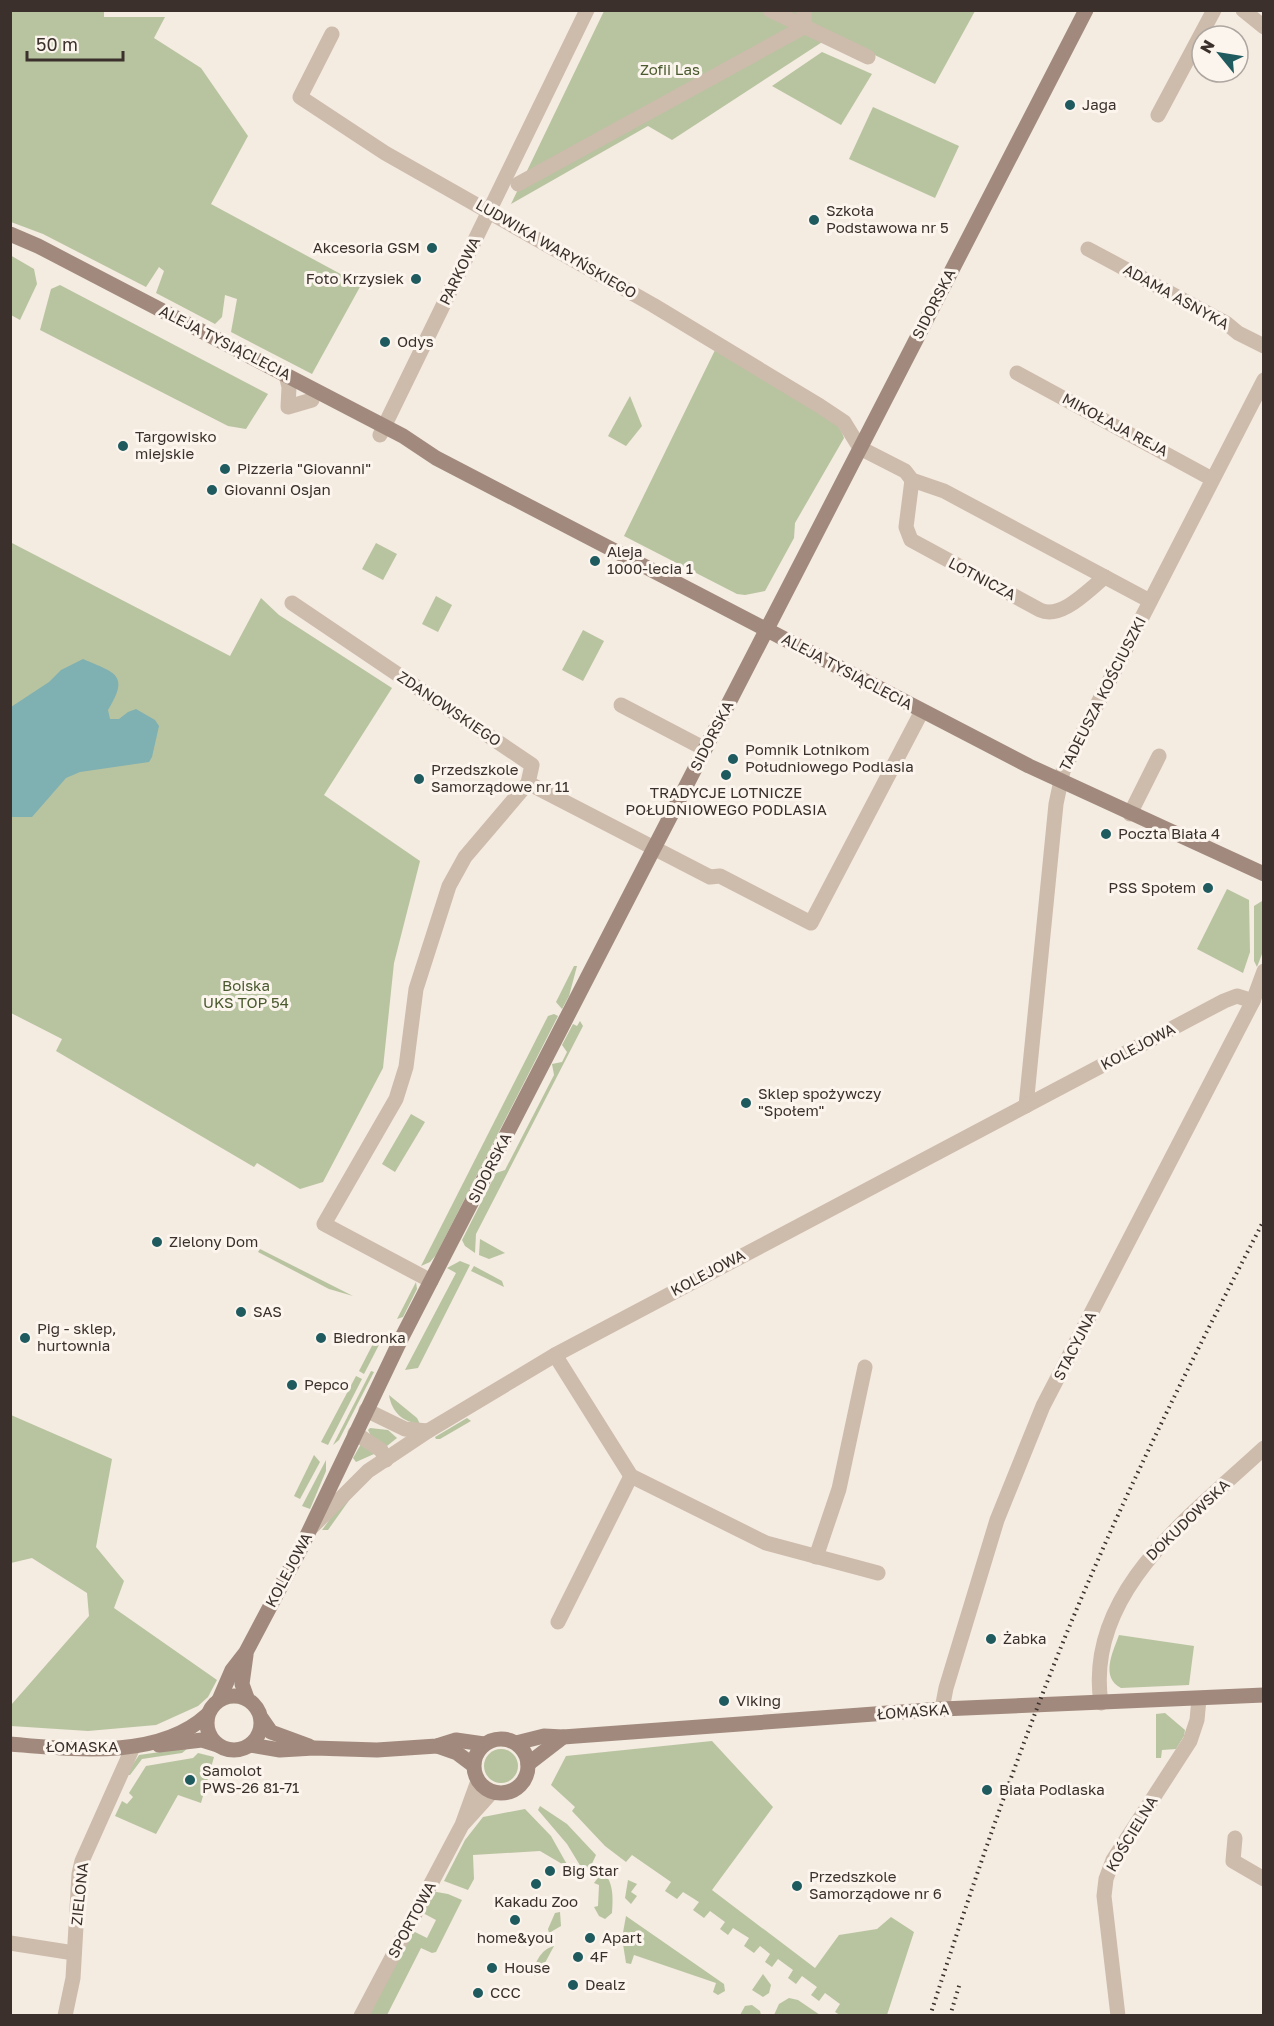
<svg xmlns="http://www.w3.org/2000/svg" width="1274" height="2026" font-family="'Golos Text',sans-serif">
<style>
.green{fill:#b8c4a0}
.water{fill:#7fb0b2}
.lines{fill:none;stroke-linecap:round;stroke-linejoin:round}
.street{stroke:#cdbbac;stroke-width:15}
.secondary{stroke:#a18a7d;stroke-width:15}
.rail{stroke:#3b302b;stroke-width:4;stroke-dasharray:1.5 4.5;stroke-linecap:butt}
.poi-dot{fill:#1f5a5e;stroke:#fbf5ee;stroke-width:2}
.labels{text-anchor:middle;stroke-width:6;stroke-linejoin:round;paint-order:stroke}
.park-label{font-size:15px;fill:#4a5a2e;stroke:#fbf5ee}
.poi-label{font-size:15px;fill:#3b302b;stroke:#fbf5ee;text-anchor:start}
.street-label{font-size:15px;fill:#3b302b;stroke:#fbf5ee}
</style>
<rect width="100%" height="100%" fill="#f4ebe1"/>
<!-- green -->
<g class="green">
<path d="M 104,11 L 104,17 L 165,17 L 154,38 L 201,68 L 248,136 L 211,204 L 361,285 L 312,374 L 231,332 L 237,299 L 225,295 L 222,317 L 215,324 L 156,293 L 164,271 L 159,267 L 146,287 L 43,234 L 11,222 L 11,11 Z"/>
<path d="M 604,11 L 975,11 L 935,84 L 833,35 L 672,140 L 648,126 L 511,204 Z"/>
<path d="M 822,52 L 872,74 L 841,125 L 772,86 Z"/>
<path d="M 873,107 L 959,146 L 935,198 L 849,159 Z"/>
<path d="M 10,255 L 34,269 L 37,284 L 20,320 L 11,315 Z"/>
<path d="M 60,285 L 268,394 L 246,429 L 228,426 L 40,330 L 51,289 Z"/>
<path d="M 718,344 C 747,362 837,406 844,438 L 795,523 L 794,538 L 765,591 L 745,595 L 737,594 L 624,536 Z"/>
<path d="M 630,396 L 642,426 L 626,446 L 608,436 Z"/>
<path d="M 10,542 L 230,656 L 261,598 L 279,615 L 392,688 L 324,795 L 420,861 L 394,963 L 383,1068 L 323,1182 L 300,1189 L 257,1163 L 254,1167 L 56,1051 L 62,1039 L 11,1013 Z"/>
<path d="M 376,543 L 397,554 L 383,580 L 362,569 Z"/>
<path d="M 436,596 L 452,605 L 438,632 L 422,624 Z"/>
<path d="M 583,630 L 604,641 L 583,681 L 562,670 Z"/>
<path d="M 1227,889 L 1249,900 L 1250,952 L 1243,973 L 1197,949 Z"/>
<path d="M 1262,901 L 1262,954 L 1257,967 L 1254,961 L 1254,906 Z"/>
<path d="M 574,966 L 577,966 L 569,996 L 562,1009 L 556,1002 Z"/>
<path d="M 554,1014 L 558,1016 L 436,1255 L 430,1262 L 421,1266 L 548,1016 Z"/>
<path d="M 580,1021 L 583,1026 L 476,1234 L 475,1253 L 465,1246 L 462,1240 L 496,1173 L 505,1170 L 554,1075 L 552,1064 L 562,1062 L 567,1052 L 562,1045 L 573,1024 L 577,1026 Z"/>
<path d="M 411,1114 L 425,1122 L 395,1172 L 382,1164 Z"/>
<path d="M 480,1239 L 505,1253 L 489,1259 L 479,1255 Z"/>
<path d="M 260,1249 L 353,1296 L 329,1289 L 258,1252 Z"/>
<path d="M 460,1261 L 470,1265 L 418,1368 L 405,1370 L 456,1273 L 447,1268 Z"/>
<path d="M 474,1266 L 502,1281 L 504,1287 L 471,1271 Z"/>
<path d="M 416,1282 L 417,1289 L 403,1317 L 397,1319 Z"/>
<path d="M 377,1336 L 382,1339 L 364,1374 L 359,1371 Z"/>
<path d="M 371,1371 L 374,1372 L 339,1440 L 333,1445 Z"/>
<path d="M 356,1376 L 362,1379 L 328,1445 L 321,1442 Z"/>
<path d="M 389,1395 L 417,1418 L 420,1424 C 403,1422 392,1413 389,1395 Z"/>
<path d="M 11,1415 L 112,1459 L 96,1547 L 124,1581 L 114,1608 L 217,1680 L 208,1697 L 198,1706 L 156,1725 L 88,1731 L 11,1726 L 11,1705 L 89,1616 L 87,1593 L 32,1558 L 11,1563 Z"/>
<path d="M 467,1418 L 471,1421 L 440,1439 L 436,1439 L 435,1437 Z"/>
<path d="M 370,1428 L 388,1430 L 397,1438 L 387,1446 L 372,1438 L 368,1430 Z"/>
<path d="M 361,1444 L 374,1454 L 356,1462 L 353,1458 Z"/>
<path d="M 314,1455 L 320,1462 L 300,1499 L 294,1496 Z"/>
<path d="M 326,1460 L 326,1471 L 310,1509 L 302,1506 Z"/>
<path d="M 355,1492 L 328,1530 L 322,1530 L 336,1511 Z"/>
<path d="M 1119,1635 L 1194,1646 L 1189,1685 L 1121,1688 C 1100,1677 1113,1652 1119,1635 Z"/>
<path d="M 1165,1713 L 1185,1730 L 1184,1736 L 1176,1749 L 1162,1750 L 1161,1758 L 1156,1758 L 1156,1714 Z"/>
<path d="M 712,1741 L 773,1807 L 712,1890 L 815,1968 L 839,1935 L 877,1929 L 891,1917 L 914,1932 L 887,2015 L 840,2015 L 835,2012 L 840,2004 L 825,1993 L 819,2001 L 811,1995 L 817,1987 L 802,1976 L 796,1984 L 788,1978 L 793,1970 L 778,1959 L 772,1967 L 765,1962 L 770,1954 L 760,1946 L 754,1953 L 744,1946 L 749,1938 L 733,1928 L 728,1935 L 720,1929 L 725,1922 L 710,1911 L 704,1918 L 693,1910 L 699,1902 L 683,1892 L 677,1899 L 665,1891 L 671,1882 L 632,1855 L 626,1862 L 605,1846 L 572,1811 L 575,1807 L 551,1785 L 566,1756 Z"/>
<path d="M 188,1748 L 182,1753 L 142,1759 L 130,1775 L 126,1775 L 139,1755 Z"/>
<circle cx="501" cy="1766" r="17"/>
<path d="M 198,1753 L 214,1757 L 201,1803 L 178,1795 L 156,1834 L 115,1816 L 122,1801 L 127,1804 L 133,1797 L 129,1793 L 146,1766 L 193,1758 Z"/>
<path d="M 540,1806 L 567,1824 L 596,1855 L 589,1870 L 581,1867 L 567,1844 L 538,1810 Z"/>
<path d="M 525,1809 L 551,1836 L 569,1868 L 540,1851 L 473,1855 L 474,1879 L 468,1890 L 444,1881 L 465,1840 L 483,1817 Z"/>
<path d="M 604,1874 C 614,1882 613,1901 612,1913 L 605,1919 L 599,1916 L 594,1907 L 598,1906 L 599,1885 L 594,1883 L 600,1875 Z"/>
<path d="M 628,1880 L 637,1884 L 631,1892 L 637,1896 L 631,1904 L 625,1898 Z"/>
<path d="M 431,1891 L 448,1894 L 462,1900 L 436,1952 L 432,1953 L 421,1948 L 387,2015 L 368,2016 L 411,1930 L 427,1938 L 436,1920 L 421,1912 Z"/>
<path d="M 560,1912 L 561,1926 L 549,1933 L 548,1929 L 555,1913 Z"/>
<path d="M 626,1916 L 724,1984 L 725,1991 L 718,1995 L 713,1992 L 716,1983 L 634,1955 L 631,1964 L 626,1963 L 622,1938 Z"/>
<path d="M 554,1946 L 538,1976 L 534,1976 C 533,1964 541,1949 554,1946 Z"/>
<path d="M 763,1974 L 771,1985 L 769,1993 L 763,1997 L 752,1990 Z"/>
<path d="M 789,1998 L 798,2000 L 820,2015 L 774,2015 L 779,2004 Z"/>
<path d="M 752,2005 L 760,2011 L 761,2015 L 740,2015 L 745,2006 Z"/>
</g>
<!-- water -->
<path class="water" d="M 83,659 C 115,673 130,674 108,710 L 110,719 L 119,719 L 128,712 L 136,709 L 155,720 L 159,726 L 152,757 L 149,762 L 80,772 L 66,778 L 32,817 L 11,817 L 11,707 L 49,682 L 61,670 Z"/>
<g class="lines">
<!-- street -->
<g class="street">
<path d="M 770,10 L 868,57"/>
<path d="M 1243,10 L 1264,27"/>
<path d="M 332,34 L 300,97 L 385,153 L 653,305 L 820,406 L 844,422 L 860,448 L 905,471 L 912,480 L 944,491 L 1150,601"/>
<path d="M 1158,115 L 1214,10"/>
<path d="M 518,184 L 804,27 L 804,10"/>
<path d="M 1088,249 L 1226,323 L 1238,333 L 1264,346"/>
<path d="M 1017,373 L 1212,479"/>
<path d="M 286,375 L 289,387 L 288,407 L 312,400"/>
<path d="M 380,435 L 587,10"/>
<path d="M 912,480 L 906,527 L 911,540 L 1040,610 C 1062,620 1089,589 1105,577"/>
<path d="M 292,603 L 532,765 L 528,783 L 710,877 L 720,876 L 811,923 L 922,711"/>
<path d="M 621,705 L 705,749"/>
<path d="M 1130,814 L 1159,756"/>
<path d="M 1026,1106 L 1056,804 L 1063,771 L 1264,380"/>
<path d="M 431,1281 L 324,1224 L 396,1099 L 406,1067 L 416,989 L 449,886 L 465,857 L 528,783"/>
<path d="M 555,1355 L 631,1476 L 766,1543 L 878,1573"/>
<path d="M 366,1410 L 405,1429 L 428,1431"/>
<path d="M 355,1433 L 381,1450 L 386,1460"/>
<path d="M 311,1528 L 368,1471 L 428,1431 L 555,1355 L 1224,1001 L 1237,996 L 1253,1001"/>
<path d="M 816,1557 L 839,1489 L 865,1367"/>
<path d="M 558,1622 L 631,1476"/>
<path d="M 1101,1703 C 1084,1592 1192,1515 1264,1448"/>
<path d="M 942,1709 L 946,1688 L 997,1520 L 1043,1406 L 1253,1001 L 1264,971"/>
<path d="M 464,1823 L 492,1792"/>
<path d="M 1235,1838 L 1233,1861 L 1264,1879"/>
<path d="M 10,1943 L 74,1953"/>
<path d="M 65,2016 L 73,1978 L 79,1874 L 82,1861 L 133,1747"/>
<path d="M 361,2016 L 462,1825 L 478,1781"/>
<path d="M 1118,2016 L 1104,1896 L 1106,1879 L 1113,1860 L 1190,1741 L 1197,1720 L 1199,1699"/>
</g>
<!-- secondary -->
<g class="secondary">
<path d="M 10,234 L 38,246 L 403,436 L 436,458 L 1029,766 L 1264,874"/>
<path d="M 246,1655 L 242,1684 L 247,1698"/>
<circle cx="234" cy="1723" r="27"/>
<path d="M 219,1700 L 232,1670 L 246,1652 L 300,1550 L 401,1339 L 1086,10"/>
<path d="M 262,1719 L 271,1732 L 309,1746"/>
<circle cx="501" cy="1766" r="27"/>
<path d="M 516,1743 L 544,1736 L 563,1737 L 942,1709 L 1264,1695"/>
<path d="M 10,1744 C 72,1749 158,1760 207,1715"/>
<path d="M 159,1745 L 202,1740 L 218,1745"/>
<path d="M 250,1745 L 280,1750 L 314,1748 L 377,1750 L 437,1746 L 456,1740 L 484,1744"/>
<path d="M 437,1746 L 457,1753 L 473,1765"/>
<path d="M 528,1764 L 563,1737"/>
</g>
<!-- rail -->
<g class="rail">
<path d="M 930,2016 C 969,1895 1010,1775 1057,1657 C 1117,1507 1190,1363 1264,1220"/>
<path d="M 950,2016 L 960,1983"/>
</g>
</g>
<!-- markers -->
<g class="poi-dot">
<circle cx="1070" cy="105" r="6"/>
<circle cx="814" cy="220" r="6"/>
<circle cx="432" cy="248" r="6"/>
<circle cx="416" cy="279" r="6"/>
<circle cx="385" cy="342" r="6"/>
<circle cx="123" cy="446" r="6"/>
<circle cx="225" cy="469" r="6"/>
<circle cx="212" cy="490" r="6"/>
<circle cx="595" cy="561" r="6"/>
<circle cx="733" cy="759" r="6"/>
<circle cx="726" cy="775" r="6"/>
<circle cx="419" cy="779" r="6"/>
<circle cx="1106" cy="834" r="6"/>
<circle cx="1208" cy="888" r="6"/>
<circle cx="746" cy="1103" r="6"/>
<circle cx="157" cy="1242" r="6"/>
<circle cx="241" cy="1312" r="6"/>
<circle cx="25" cy="1338" r="6"/>
<circle cx="321" cy="1338" r="6"/>
<circle cx="292" cy="1385" r="6"/>
<circle cx="991" cy="1639" r="6"/>
<circle cx="724" cy="1701" r="6"/>
<circle cx="190" cy="1780" r="6"/>
<circle cx="987" cy="1790" r="6"/>
<circle cx="550" cy="1871" r="6"/>
<circle cx="536" cy="1884" r="6"/>
<circle cx="797" cy="1886" r="6"/>
<circle cx="515" cy="1920" r="6"/>
<circle cx="590" cy="1938" r="6"/>
<circle cx="578" cy="1957" r="6"/>
<circle cx="492" cy="1968" r="6"/>
<circle cx="573" cy="1985" r="6"/>
<circle cx="478" cy="1993" r="6"/>
</g>
<g class="labels">
<!-- park labels -->
<g class="park-label">
<text x="670" y="75">Zofii Las</text>
<text x="246" y="991">Boiska<tspan x="246" dy="17">UKS TOP 54</tspan></text>
</g>
<!-- poi labels -->
<g class="poi-label">
<text x="1082" y="110">Jaga</text>
<text x="826" y="216">Szkoła<tspan x="826" dy="17">Podstawowa nr 5</tspan></text>
<text x="420" y="253" text-anchor="end">Akcesoria GSM</text>
<text x="404" y="284" text-anchor="end">Foto Krzysiek</text>
<text x="397" y="347">Odys</text>
<text x="135" y="442">Targowisko<tspan x="135" dy="17">miejskie</tspan></text>
<text x="237" y="474">Pizzeria "Giovanni"</text>
<text x="224" y="495">Giovanni Osjan</text>
<text x="607" y="557">Aleja<tspan x="607" dy="17">1000-lecia 1</tspan></text>
<text x="745" y="755">Pomnik Lotnikom<tspan x="745" dy="17">Południowego Podlasia</tspan></text>
<text x="431" y="775">Przedszkole<tspan x="431" dy="17">Samorządowe nr 11</tspan></text>
<text x="726" y="798" text-anchor="middle">TRADYCJE LOTNICZE<tspan x="726" dy="17">POŁUDNIOWEGO PODLASIA</tspan></text>
<text x="1118" y="839">Poczta Biała 4</text>
<text x="1196" y="893" text-anchor="end">PSS Społem</text>
<text x="758" y="1099">Sklep spożywczy<tspan x="758" dy="17">"Społem"</tspan></text>
<text x="169" y="1247">Zielony Dom</text>
<text x="253" y="1317">SAS</text>
<text x="37" y="1334">Pig - sklep,<tspan x="37" dy="17">hurtownia</tspan></text>
<text x="333" y="1343">Biedronka</text>
<text x="304" y="1390">Pepco</text>
<text x="1003" y="1644">Żabka</text>
<text x="736" y="1706">Viking</text>
<text x="202" y="1776">Samolot<tspan x="202" dy="17">PWS-26 81-71</tspan></text>
<text x="999" y="1795">Biała Podlaska</text>
<text x="562" y="1876">Big Star</text>
<text x="809" y="1882">Przedszkole<tspan x="809" dy="17">Samorządowe nr 6</tspan></text>
<text x="536" y="1907" text-anchor="middle">Kakadu Zoo</text>
<text x="515" y="1943" text-anchor="middle">home&amp;you</text>
<text x="602" y="1943">Apart</text>
<text x="590" y="1962">4F</text>
<text x="504" y="1973">House</text>
<text x="585" y="1990">Dealz</text>
<text x="490" y="1998">CCC</text>
</g>
<!-- street labels -->
<g class="street-label">
<text transform="translate(556 249) rotate(30)" y="5">LUDWIKA WARYŃSKIEGO</text>
<text transform="translate(460 271) rotate(-64)" y="5">PARKOWA</text>
<text transform="translate(1176 297) rotate(29)" y="5">ADAMA ASNYKA</text>
<text transform="translate(934 304) rotate(-63)" y="5">SIDORSKA</text>
<text transform="translate(225 343) rotate(27)" y="5">ALEJA TYSIĄCLECIA</text>
<text transform="translate(1115 425) rotate(28)" y="5">MIKOŁAJA REJA</text>
<text transform="translate(982 579) rotate(28)" y="5">LOTNICZA</text>
<text transform="translate(847 672) rotate(28)" y="5">ALEJA TYSIĄCLECIA</text>
<text transform="translate(1103 694) rotate(-63)" y="5">TADEUSZA KOŚCIUSZKI</text>
<text transform="translate(449 709) rotate(34)" y="5">ZDANOWSKIEGO</text>
<text transform="translate(712 736) rotate(-63)" y="5">SIDORSKA</text>
<text transform="translate(1138 1047) rotate(-28)" y="5">KOLEJOWA</text>
<text transform="translate(490 1168) rotate(-63)" y="5">SIDORSKA</text>
<text transform="translate(708 1273) rotate(-28)" y="5">KOLEJOWA</text>
<text transform="translate(1075 1346) rotate(-63)" y="5">STACYJNA</text>
<text transform="translate(1188 1520) rotate(-44)" y="5">DOKUDOWSKA</text>
<text transform="translate(289 1570) rotate(-62)" y="5">KOLEJOWA</text>
<text transform="translate(913 1712) rotate(-4)" y="5">ŁOMASKA</text>
<text x="82" y="1752">ŁOMASKA</text>
<text transform="translate(1132 1834) rotate(-59)" y="5">KOŚCIELNA</text>
<text transform="translate(80 1894) rotate(-84)" y="5">ZIELONA</text>
<text transform="translate(412 1920) rotate(-62)" y="5">SPORTOWA</text>
</g>
</g>
<!-- border -->
<rect width="1274" height="2026" fill="none" stroke="#3b302b" stroke-width="24"/>
<!-- north arrow -->
<g transform="translate(1220 54) rotate(300)"><circle r="28" fill="#fbf5ee" stroke="#aea6a0" stroke-width="1.5"/>
<path d="M0-4.5L10 22L0 15L-10 22Z" fill="#1f5a5e"/>
<text y="-9" font-size="16" font-weight="bold" text-anchor="middle" fill="#3b302b">N</text>
</g>
<!-- scale -->
<path d="M27 51v9h96v-9" fill="none" stroke="#3b302b" stroke-width="3"/>
<text x="36" y="51" font-size="18" fill="#3b302b" stroke="#fbf5ee" stroke-width="4.5" paint-order="stroke">50 m</text>
</svg>
